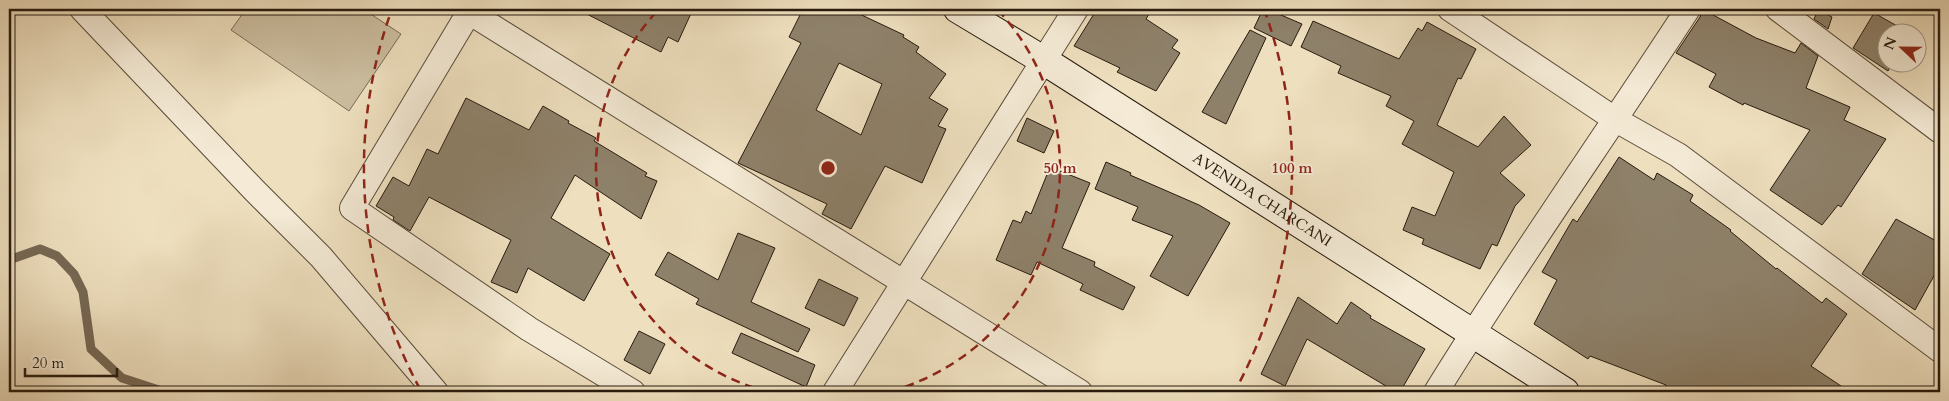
<svg xmlns="http://www.w3.org/2000/svg" width="1949" height="401" font-family="Cardo,serif">
<style>
.green{fill:#ccbea0;stroke:#7a6c57}
.lines{fill:none;stroke-linecap:round;stroke-linejoin:round}
.stream{stroke:#766854;stroke-width:9}
.building{fill:#8e816a;stroke:#271b0e;fill-rule:evenodd}
.street-casing{stroke:#594c3a;stroke-width:26}
.secondary-casing{stroke:#271b0e;stroke-width:30}
.street{stroke:#f4ead5;stroke-width:24}
.secondary{stroke:#f4ead5;stroke-width:28}
.ring{fill:none;stroke:#8f2418;stroke-width:2.5;stroke-dasharray:9 6}
.labels{text-anchor:middle;stroke-width:4;stroke-linejoin:round;paint-order:stroke}
.street-label{font-size:15px;fill:#271b0e;stroke:#f4ead5}
.centre{fill:#8f2418;stroke:#f4ead5;stroke-width:2.5}
.ring-label{font-size:15px;text-anchor:middle;font-weight:bold;fill:#8f2418;stroke:#f4ead5;stroke-width:4;stroke-linejoin:round;paint-order:stroke}
</style>
<rect width="100%" height="100%" fill="#eedfbe"/>
<filter id="stains"><feTurbulence type="fractalNoise" baseFrequency=".004" numOctaves="4"/><feColorMatrix values="0 0 0 0 .2 0 0 0 0 .09 0 0 0 0 .02 0 0 0 .5 -.17"/></filter>
<radialGradient id="worn" r=".72"><stop offset=".6" stop-color="#630" stop-opacity="0"/><stop offset="1" stop-color="#630" stop-opacity=".3"/></radialGradient>
<!-- green -->
<path class="green" d="M 246,9 L 363,9 L 401,34 L 349,111 L 231,30 Z"/>
<g class="lines">
<!-- stream -->
<path class="stream" d="M 9,260 L 40,249 L 57,256 L 74,274 L 83,292 L 91,349 L 122,378 L 165,392"/>
</g>
<!-- building -->
<g class="building">
<path d="M 577,9 L 693,9 L 678,42 L 668,37 L 661,52 Z"/>
<path d="M 803,9 L 849,9 L 904,35 L 903,37 L 919,47 L 916,52 L 946,74 L 929,98 L 948,109 L 938,126 L 946,129 L 922,183 L 885,166 L 851,229 L 822,214 L 827,204 L 738,163 L 801,43 L 789,37 ZM 839,63 L 882,84 L 861,135 L 816,110 Z"/>
<path d="M 1097,9 L 1152,9 L 1146,19 L 1178,40 L 1172,48 L 1180,53 L 1156,91 L 1117,72 L 1120,68 L 1074,46 Z"/>
<path d="M 1263,9 L 1267,9 L 1302,24 L 1291,46 L 1254,28 Z"/>
<path d="M 1702,9 L 1756,38 L 1795,53 L 1801,43 L 1818,56 L 1806,88 L 1850,107 L 1844,120 L 1886,139 L 1841,207 L 1838,205 L 1822,225 L 1770,190 L 1810,130 L 1744,103 L 1743,105 L 1709,87 L 1716,74 L 1676,53 L 1700,17 Z"/>
<path d="M 1818,10 L 1832,17 L 1828,29 L 1814,19 Z"/>
<path d="M 1874,13 L 1908,32 L 1886,32 L 1886,62 L 1893,62 L 1888,71 L 1853,48 Z"/>
<path d="M 1313,21 L 1399,59 L 1418,28 L 1422,31 L 1427,22 L 1476,49 L 1461,79 L 1458,78 L 1437,125 L 1478,147 L 1504,116 L 1531,145 L 1500,173 L 1525,195 L 1515,206 L 1497,246 L 1492,244 L 1480,269 L 1422,244 L 1424,239 L 1403,230 L 1412,207 L 1435,216 L 1454,172 L 1402,144 L 1414,121 L 1386,106 L 1391,96 L 1338,73 L 1341,66 L 1301,47 Z"/>
<path d="M 1250,30 L 1266,38 L 1226,124 L 1202,112 Z"/>
<path d="M 466,98 L 529,130 L 543,106 L 569,121 L 568,123 L 596,138 L 594,141 L 647,173 L 645,176 L 657,181 L 641,219 L 575,175 L 551,218 L 610,254 L 584,301 L 528,268 L 517,293 L 491,282 L 511,240 L 429,197 L 410,231 L 393,220 L 394,217 L 376,206 L 393,177 L 409,186 L 427,149 L 438,154 Z"/>
<path d="M 1027,118 L 1054,131 L 1044,153 L 1017,141 Z"/>
<path d="M 1619,157 L 1654,180 L 1657,173 L 1693,195 L 1690,201 L 1731,230 L 1730,231 L 1776,269 L 1777,268 L 1822,303 L 1826,298 L 1847,314 L 1811,366 L 1850,392 L 1662,392 L 1666,385 L 1590,356 L 1588,359 L 1534,324 L 1557,280 L 1542,272 L 1573,219 L 1577,222 Z"/>
<path d="M 1106,162 L 1131,173 L 1130,175 L 1199,205 L 1230,223 L 1188,296 L 1150,276 L 1173,236 L 1132,220 L 1138,207 L 1095,189 Z"/>
<path d="M 1050,167 L 1090,183 L 1062,248 L 1095,262 L 1094,266 L 1135,287 L 1123,310 L 1080,290 L 1083,284 L 1037,262 L 1031,275 L 996,260 L 1013,220 L 1021,223 L 1026,211 L 1031,214 Z"/>
<path d="M 1896,219 L 1940,243 L 1940,265 L 1915,310 L 1862,274 Z"/>
<path d="M 738,233 L 775,248 L 751,302 L 810,329 L 798,352 L 696,304 L 699,299 L 655,275 L 668,252 L 718,280 Z"/>
<path d="M 819,279 L 858,298 L 844,326 L 805,308 Z"/>
<path d="M 1298,297 L 1337,324 L 1351,302 L 1371,316 L 1370,318 L 1425,349 L 1400,392 L 1396,392 L 1307,339 L 1285,386 L 1261,374 Z"/>
<path d="M 639,331 L 665,344 L 650,374 L 624,360 Z"/>
<path d="M 741,333 L 815,365 L 806,387 L 732,353 Z"/>
</g>
<g class="lines">
<!-- street casing -->
<g class="street-casing">
<g id="street">
<path d="M 82,9 L 255,191 L 321,257 L 436,392"/>
<path d="M 464,9 L 1080,392"/>
<path d="M 471,9 L 352,208 L 529,329 L 633,392"/>
<path d="M 1450,9 L 1616,120 L 1678,155 L 1940,350"/>
<path d="M 1778,9 L 1940,131"/>
<path d="M 835,392 L 1076,9"/>
<path d="M 1436,392 C 1516,262 1605,137 1688,9"/>
</g>
</g>
<!-- secondary casing -->
<g class="secondary-casing">
<g id="secondary">
<path id="s1" d="M 958,9 L 1043,60 L 1565,392"/>
</g>
</g>
<!-- street -->
<use href="#street" class="street"/>
<!-- secondary -->
<use href="#secondary" class="secondary"/>
</g>
<!-- distance rings -->
<g class="ring">
<path d="M768 392A232 232 0 0 1 658 10M998 10A232 232 0 0 1 888 392"/>
<path d="M420 389A464 464 0 0 1 392 9M1264 9A464 464 0 0 1 1236 389"/>
</g>
<g class="labels">
<!-- street labels -->
<g class="street-label">
<text dy="5" stroke="none"><textPath href="#s1" startOffset="359">AVENIDA CHARCANI</textPath></text>
</g>
</g>
<circle cx="828" cy="168" r="8" class="centre"/>
<g class="ring-label">
<text x="1060" y="173">50 m</text>
<text x="1292" y="173">100 m</text>
</g>
<!-- margin -->
<rect width="1949" height="401" fill="none" stroke="#eedfbe" stroke-width="30"/>
<rect x="10" y="10" width="1929" height="381" fill="none" stroke="#271b0e" stroke-width="2.5"/>
<rect x="15" y="15" width="1919" height="371" fill="none" stroke="#271b0e"/>
<!-- north arrow -->
<g transform="translate(1902 48) rotate(292)"><circle r="24" fill="#f4ead5" stroke="#a29785"/>
<path d="M0-4L9 19L0 12L-9 19Z" fill="#8f2418"/>
<text y="-8" font-size="14" font-weight="bold" text-anchor="middle" fill="#271b0e">N</text>
</g>
<!-- scale -->
<path d="M25 368v8h92v-8" fill="none" stroke="#271b0e" stroke-width="2.5"/>
<text x="32" y="368" font-size="15" fill="#271b0e" stroke="#f4ead5" stroke-width="4" paint-order="stroke">20 m</text>
<rect width="100%" height="100%" filter="url(#stains)"/>
<rect width="100%" height="100%" fill="url(#worn)"/>
</svg>
